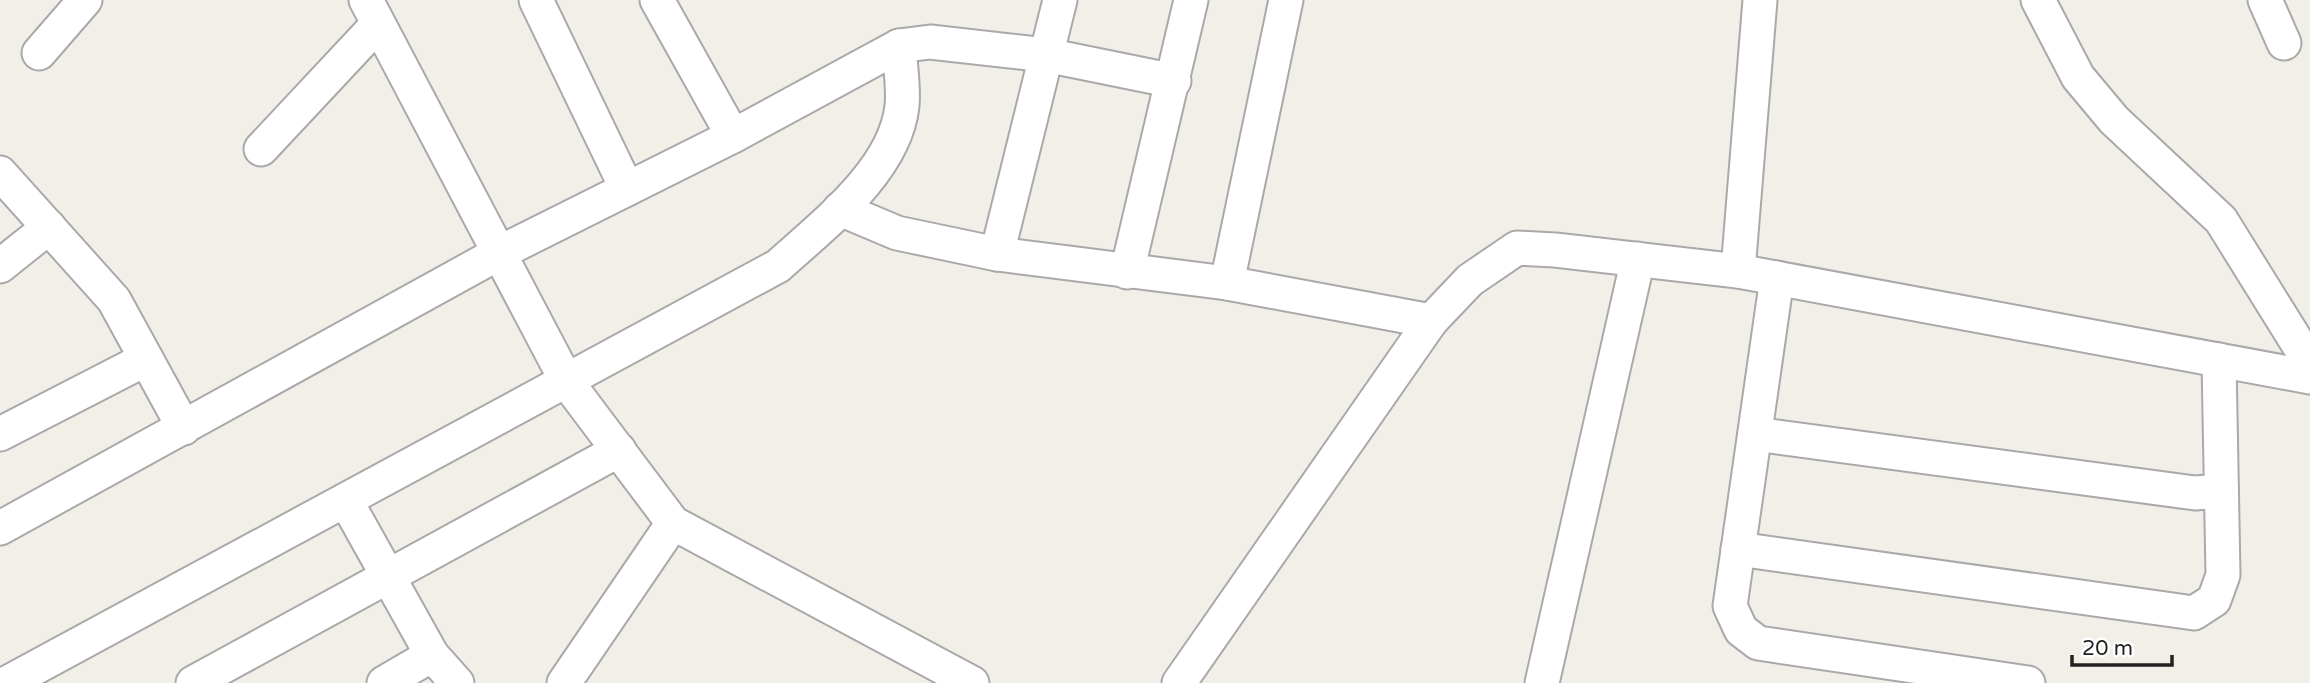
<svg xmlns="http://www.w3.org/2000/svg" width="2310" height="683" font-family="'Varela Round',sans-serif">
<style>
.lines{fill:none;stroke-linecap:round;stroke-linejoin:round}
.minor-casing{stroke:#a9a9a9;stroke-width:37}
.minor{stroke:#fff;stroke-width:33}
</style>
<rect width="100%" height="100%" fill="#f2efe9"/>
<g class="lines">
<!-- minor casing -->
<g class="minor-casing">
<g id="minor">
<path d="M 366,0 L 567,382 L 673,523 L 972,683"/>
<path d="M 536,0 L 627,189"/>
<path d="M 657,0 L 733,136"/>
<path d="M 2038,0 L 2078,77 L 2114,120 L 2221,220 L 2310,363"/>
<path d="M 2265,0 L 2284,43"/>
<path d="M 39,53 L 85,0"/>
<path d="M 261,149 L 378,24"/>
<path d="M 0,173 L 114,300 L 184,428"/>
<path d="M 840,209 L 897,233 L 997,254 L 1227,283 L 1431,321"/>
<path d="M 997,254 L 1060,0"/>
<path d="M 0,266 L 49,227"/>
<path d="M 1738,271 L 1760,0"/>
<path d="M 1127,272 L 1191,0"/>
<path d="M 1777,278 L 1730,606 L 1741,630 L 1758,643 L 2028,683"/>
<path d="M 1227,283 L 1286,0"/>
<path d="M 0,434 L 146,359"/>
<path d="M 1755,434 L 2195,493 L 2221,491"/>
<path d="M 346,501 L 432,655 L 457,683"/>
<path d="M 0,528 L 499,253 L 733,136 L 899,46 L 930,42 L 1046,55 L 1174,81"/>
<path d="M 1738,549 L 2194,613 L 2214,600 L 2223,575 L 2219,360"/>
<path d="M 7,683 L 778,266 C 823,225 895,171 902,106 C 904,87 900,65 899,46"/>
<path d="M 193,683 L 619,450"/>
<path d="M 384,683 L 432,655"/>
<path d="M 564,683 L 673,523"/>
<path d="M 1179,683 L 1431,321 L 1470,280 L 1517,248 L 1555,250 L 1738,271 L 2310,377"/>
<path d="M 1542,683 L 1638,259"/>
</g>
</g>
<!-- minor -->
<use href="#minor" class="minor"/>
</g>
<!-- scale -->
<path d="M2072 655v10h100v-10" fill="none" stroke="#222222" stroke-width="3.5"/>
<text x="2082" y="655" font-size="21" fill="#222222" stroke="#ffffff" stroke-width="5" paint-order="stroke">20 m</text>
</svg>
